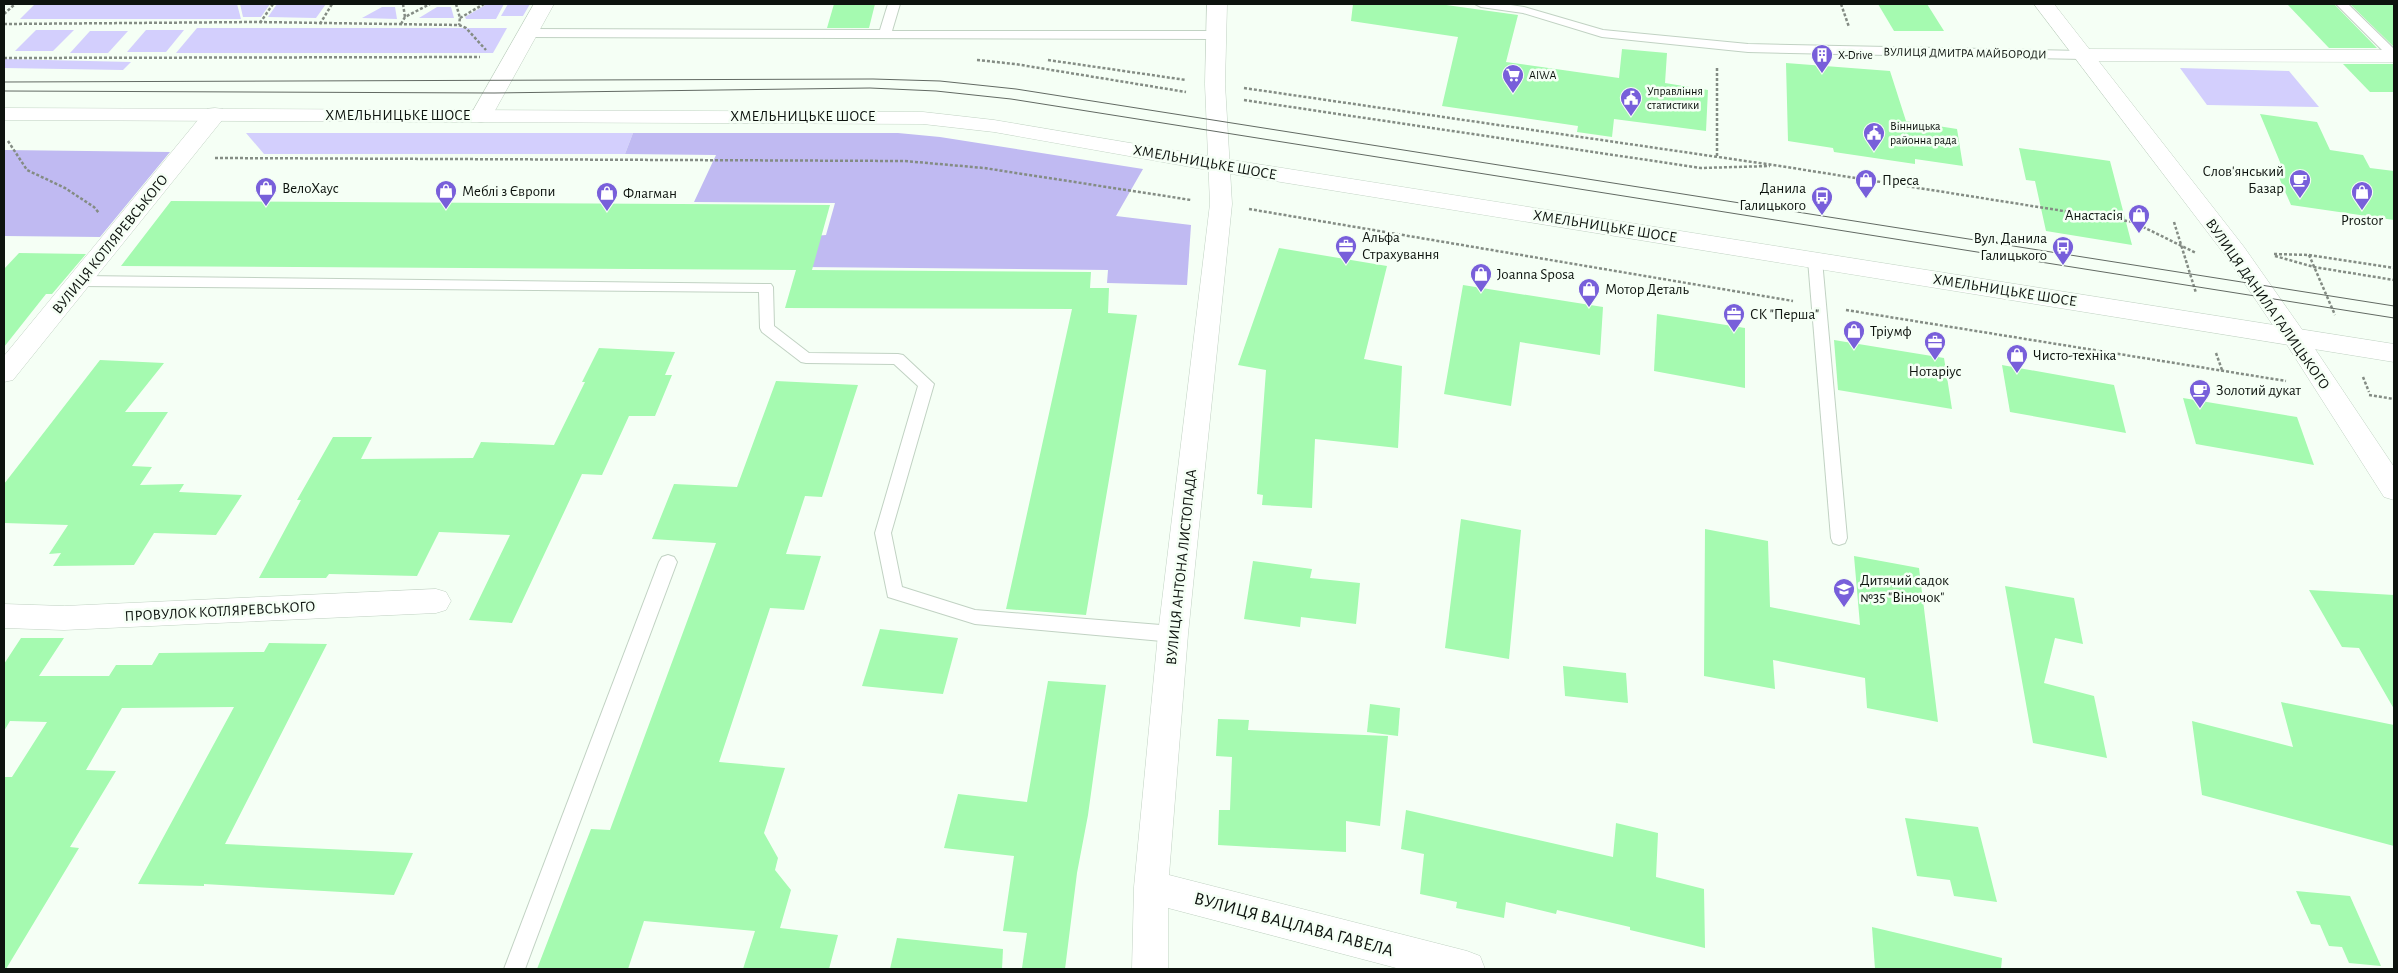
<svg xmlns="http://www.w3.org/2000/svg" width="2398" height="973" font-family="'Alegreya Sans',sans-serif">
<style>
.green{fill:#d3cffd}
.forest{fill:#c0baf2}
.building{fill:#a5fab0}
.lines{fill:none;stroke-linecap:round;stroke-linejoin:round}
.service-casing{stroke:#c1d2c3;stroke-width:2}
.minor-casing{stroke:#c1d2c3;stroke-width:1}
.secondary-casing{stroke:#c1d2c3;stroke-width:1}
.primary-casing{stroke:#c1d2c3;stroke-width:1}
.path{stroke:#848c84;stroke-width:2.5;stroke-dasharray:3 2;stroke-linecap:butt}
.service{fill:#fff;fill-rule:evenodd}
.minor{fill:#fff;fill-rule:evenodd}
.secondary{fill:#fff;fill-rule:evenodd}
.primary{fill:#fff;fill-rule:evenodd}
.tram{stroke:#626a63;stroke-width:1}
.labels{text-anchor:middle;stroke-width:5;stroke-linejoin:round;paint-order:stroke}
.far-street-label{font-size:12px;fill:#0d130e;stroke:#f5fff5}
.far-poi-label{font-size:12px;fill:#0d130e;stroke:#f5fff5;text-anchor:start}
.street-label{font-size:15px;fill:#0d130e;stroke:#f5fff5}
.poi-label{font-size:15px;fill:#0d130e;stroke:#f5fff5;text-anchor:start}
.near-street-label{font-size:18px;fill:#0d130e;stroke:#f5fff5}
</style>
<rect width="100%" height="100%" fill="#f5fff5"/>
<!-- green -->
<g class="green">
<path d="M 35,4 L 237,4 L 241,19 L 20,19 Z"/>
<path d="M 240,4 L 270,4 L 261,17 L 243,17 Z"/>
<path d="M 277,4 L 326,4 L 316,18 L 268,17 Z"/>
<path d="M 487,4 L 504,4 L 496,19 L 466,19 L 465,17 Z"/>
<path d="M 508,4 L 530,4 L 523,16 L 501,16 Z"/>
<path d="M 382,7 L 395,7 L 397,19 L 362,18 Z"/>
<path d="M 437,7 L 451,7 L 454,18 L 419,18 Z"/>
<path d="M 197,28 L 507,28 L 493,53 L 176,53 Z"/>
<path d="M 36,30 L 74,30 L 53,51 L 15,51 Z"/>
<path d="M 146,30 L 184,30 L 166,52 L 127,52 Z"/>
<path d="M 90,31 L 128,31 L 108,53 L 70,53 Z"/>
<path d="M 4,59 L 131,62 L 123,70 L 4,68 Z"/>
<path d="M 2180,68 L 2289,71 L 2319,107 L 2207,105 Z"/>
<path d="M 246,133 L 633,133 L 625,154 L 264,154 Z"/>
</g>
<!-- forest -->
<g class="forest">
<path d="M 633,133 L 898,133 L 940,137 L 1143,169 L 1116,216 L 1191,225 L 1187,285 L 1107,283 L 1108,270 L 804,267 L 813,236 L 826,235 L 835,203 L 694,202 L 716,155 L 625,154 Z"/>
<path d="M 4,150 L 170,152 L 100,237 L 4,236 Z"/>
</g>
<!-- building -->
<g class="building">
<path d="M 834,4 L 875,4 L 869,28 L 827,28 Z"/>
<path d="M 1353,4 L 1439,4 L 1518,15 L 1506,62 L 1619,78 L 1622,49 L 1667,53 L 1665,83 L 1708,90 L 1706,131 L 1614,119 L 1612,137 L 1577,132 L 1578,126 L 1442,106 L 1458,37 L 1351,21 Z"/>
<path d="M 1878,4 L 1927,4 L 1944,31 L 1894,31 Z"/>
<path d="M 2287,4 L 2334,4 L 2377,48 L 2329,48 Z"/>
<path d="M 2350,4 L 2394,4 L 2394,47 Z"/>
<path d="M 1786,63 L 1890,71 L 1906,121 L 1957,129 L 1963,166 L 1915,159 L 1915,164 L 1834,152 L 1833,148 L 1788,141 Z"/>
<path d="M 2343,64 L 2394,64 L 2394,92 L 2370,92 Z"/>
<path d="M 2260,114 L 2317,122 L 2330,150 L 2363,155 L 2370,168 L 2394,171 L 2394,220 L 2291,205 L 2277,173 L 2285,174 Z"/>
<path d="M 2019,148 L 2110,161 L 2132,245 L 2046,231 L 2035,181 L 2026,180 Z"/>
<path d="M 171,201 L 830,205 L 812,270 L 1091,272 L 1090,288 L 1109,288 L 1108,313 L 1137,315 L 1086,615 L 1006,609 L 1072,309 L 785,308 L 796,270 L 121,266 Z"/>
<path d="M 1279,248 L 1387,266 L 1364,359 L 1402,366 L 1398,448 L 1315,439 L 1312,508 L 1262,505 L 1263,495 L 1257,494 L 1266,370 L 1238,365 Z"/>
<path d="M 19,253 L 86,254 L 52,294 L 46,294 L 4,347 L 4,269 Z"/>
<path d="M 1463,285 L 1603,307 L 1600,355 L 1520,342 L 1511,406 L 1444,394 Z"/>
<path d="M 1657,314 L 1745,328 L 1745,388 L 1654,371 Z"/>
<path d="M 1834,340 L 1944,358 L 1952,409 L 1838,390 Z"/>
<path d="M 599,348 L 675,352 L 665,375 L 672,375 L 655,416 L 629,416 L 602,475 L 582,474 L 512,623 L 469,620 L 510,535 L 439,532 L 417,576 L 329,574 L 326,578 L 259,578 L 301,500 L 297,500 L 333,437 L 372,437 L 361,459 L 473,458 L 481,442 L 554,445 L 585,382 L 582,382 Z"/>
<path d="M 100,360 L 164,363 L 125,412 L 168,412 L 132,466 L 152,467 L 140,485 L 184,484 L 179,492 L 242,495 L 216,535 L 154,533 L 134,565 L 53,566 L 61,553 L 49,554 L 68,525 L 4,523 L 4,484 Z"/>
<path d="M 2002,365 L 2114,385 L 2126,433 L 2010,412 Z"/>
<path d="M 776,381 L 858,385 L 822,497 L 805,496 L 786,554 L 821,556 L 804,610 L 770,608 L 719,762 L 785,768 L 764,833 L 778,858 L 775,870 L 791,890 L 780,928 L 838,935 L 829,969 L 743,969 L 755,931 L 644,921 L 628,969 L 537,969 L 591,829 L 610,830 L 716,543 L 652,539 L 674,484 L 737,487 Z"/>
<path d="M 2183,398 L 2297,417 L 2314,465 L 2196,444 Z"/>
<path d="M 1461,519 L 1521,530 L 1509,659 L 1445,648 Z"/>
<path d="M 1705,529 L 1768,541 L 1770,607 L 1860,625 L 1854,556 L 1919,568 L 1938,722 L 1867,708 L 1865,678 L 1773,660 L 1775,689 L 1704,676 Z"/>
<path d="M 1253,561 L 1312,569 L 1310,578 L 1360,583 L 1356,624 L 1301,617 L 1300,627 L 1244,619 Z"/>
<path d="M 2005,586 L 2074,598 L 2083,644 L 2055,638 L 2044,683 L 2094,696 L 2107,758 L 2033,743 Z"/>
<path d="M 2309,590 L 2394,595 L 2394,709 L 2359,648 L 2342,647 Z"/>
<path d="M 880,629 L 958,638 L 943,694 L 862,686 Z"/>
<path d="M 21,638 L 64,638 L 39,676 L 109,676 L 116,665 L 152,665 L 159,653 L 264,652 L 269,643 L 327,644 L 225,844 L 413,853 L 394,895 L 204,884 L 204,886 L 138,884 L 234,707 L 122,708 L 86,770 L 116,771 L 70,847 L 79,848 L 6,969 L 4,969 L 4,777 L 12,777 L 47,722 L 10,721 L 4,731 L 4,664 Z"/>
<path d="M 1563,666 L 1626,673 L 1628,703 L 1565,696 Z"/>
<path d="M 1048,681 L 1106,685 L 1088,815 L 1077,873 L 1065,969 L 1022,968 L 1027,933 L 1003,931 L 1014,856 L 944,848 L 958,794 L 1027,802 Z"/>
<path d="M 2281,702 L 2394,725 L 2394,846 L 2202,795 L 2192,721 L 2293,747 Z"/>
<path d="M 1370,704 L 1400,708 L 1398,736 L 1367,732 Z"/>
<path d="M 1218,719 L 1249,720 L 1248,730 L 1388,736 L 1380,826 L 1346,821 L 1346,852 L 1218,845 L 1219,810 L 1230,810 L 1232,757 L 1216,756 Z"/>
<path d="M 1406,810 L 1613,857 L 1616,823 L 1658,833 L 1656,877 L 1704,889 L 1705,948 L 1630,930 L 1630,927 L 1557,910 L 1556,914 L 1506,902 L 1504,918 L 1456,908 L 1457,902 L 1420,894 L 1424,854 L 1401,849 Z"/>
<path d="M 1905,818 L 1978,827 L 1997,902 L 1954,896 L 1950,880 L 1917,876 Z"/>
<path d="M 2296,891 L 2350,896 L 2381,966 L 2349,963 L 2342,947 L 2329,946 L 2320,925 L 2311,924 Z"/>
<path d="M 1872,927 L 2002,958 L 2001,969 L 1875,969 Z"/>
<path d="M 897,938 L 1003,949 L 1002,969 L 890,969 Z"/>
</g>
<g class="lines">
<!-- service casing -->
<g class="service-casing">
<g id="service">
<path d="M 888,4 L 900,4 L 892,31 L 1217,31 L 1223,35 L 1217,39 L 528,37 L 522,33 L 528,29 L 880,30 Z"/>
<path d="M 1475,4 L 1504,4 L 1524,7 L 1603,30 L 1748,44 L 2083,51 L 2089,55 L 2083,59 L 1748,52 L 1602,37 L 1523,13 L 1481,7 Z"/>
<path d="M 2336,4 L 2348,4 L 2394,49 L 2394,59 L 2390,58 Z"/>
<path d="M 1815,255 L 1822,260 L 1847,538 L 1845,543 L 1839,545 L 1833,543 L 1831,538 L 1808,260 Z"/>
<path d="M 81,276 L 771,284 L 773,287 L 774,326 L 809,353 L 898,354 L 903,355 L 934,384 L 891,533 L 902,587 L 975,610 L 1173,626 L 1179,629 L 1182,634 L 1179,639 L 1173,642 L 975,624 L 888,597 L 875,533 L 918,386 L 894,364 L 806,363 L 801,362 L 762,332 L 760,328 L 759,292 L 81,286 L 74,281 Z"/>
<path d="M 668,555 L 674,557 L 677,562 L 525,969 L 504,969 L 659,562 L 662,557 Z"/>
</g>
</g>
<!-- minor casing -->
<g class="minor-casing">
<g id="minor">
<path d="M 534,4 L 554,4 L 492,116 L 489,121 L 481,122 L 473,121 L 470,116 Z"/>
<path d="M 1207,4 L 1227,4 L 1225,84 L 1232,204 L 1188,634 L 1169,875 L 1467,951 L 1480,956 L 1485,969 L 1400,969 L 1168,908 L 1168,969 L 1132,969 L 1134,887 L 1158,634 L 1210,204 L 1205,84 Z"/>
<path d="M 2083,49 L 2394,50 L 2394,62 L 2083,61 L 2076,59 L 2073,55 L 2076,51 Z"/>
<path d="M 215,108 L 223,109 L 226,114 L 223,119 L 13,380 L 4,382 L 4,356 L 207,109 Z"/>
<path d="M 2294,328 L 2303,331 L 2394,467 L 2394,500 L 2384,497 L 2282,337 L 2285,331 Z"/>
<path d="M 436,589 L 446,592 L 451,601 L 446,610 L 436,613 L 64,630 L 4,628 L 4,604 L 64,606 Z"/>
</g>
</g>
<!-- secondary casing -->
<g class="secondary-casing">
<path id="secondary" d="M 2034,4 L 2054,4 L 2244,247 L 2303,331 L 2306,337 L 2303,343 L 2294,346 L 2285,343 L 2228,259 Z"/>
</g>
<!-- primary casing -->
<g class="primary-casing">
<path id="primary" d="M 4,108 L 923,112 L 994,120 L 1219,158 L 2394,344 L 2394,362 L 1219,172 L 994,132 L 923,124 L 4,120 Z"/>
</g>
<!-- path -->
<g class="path">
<path d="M 403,4 L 405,17"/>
<path d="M 456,4 L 460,18 L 459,25"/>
<path d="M 1841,4 L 1849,27"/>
<path d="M 4,14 L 15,4"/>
<path d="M 460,18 L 484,4"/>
<path d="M 260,23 L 273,4"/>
<path d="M 4,24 L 257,22 L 459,25 L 466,28 L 486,50"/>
<path d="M 320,24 L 332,4"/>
<path d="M 401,24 L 405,17 L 430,4"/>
<path d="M 4,58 L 480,57"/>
<path d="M 977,60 L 1015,64 L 1186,92"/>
<path d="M 1048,60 L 1186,80"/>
<path d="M 1717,68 L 1717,156"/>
<path d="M 1244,88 L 1780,166 L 2133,222 L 2196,253"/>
<path d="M 1244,100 L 1701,168 L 1770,166"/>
<path d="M 8,141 L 27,170 L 65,188 L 94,207 L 99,213"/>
<path d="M 215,158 L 905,161 L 984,168 L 1191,200"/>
<path d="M 1249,209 L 1793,301"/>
<path d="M 2174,222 L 2196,293"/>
<path d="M 2274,254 L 2309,255 L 2394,268"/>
<path d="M 2309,255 L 2335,315"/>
<path d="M 2275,256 L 2314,267 L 2394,280"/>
<path d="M 1846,310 L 2286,381"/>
<path d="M 2216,353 L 2222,370"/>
<path d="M 2363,377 L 2369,392"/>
<path d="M 2369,395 L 2394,399"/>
</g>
<!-- service -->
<use href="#service" class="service"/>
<!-- minor -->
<use href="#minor" class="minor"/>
<!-- secondary -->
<use href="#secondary" class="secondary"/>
<!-- primary -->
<use href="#primary" class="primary"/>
<!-- tram -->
<g class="tram">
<path d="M 4,82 L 873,79 L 940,81 L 1016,89 L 2394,306"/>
<path d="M 4,91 L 494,93 L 870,88 L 936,91 L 1011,99 L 2394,318"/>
</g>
</g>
<!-- icons -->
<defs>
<g id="building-pin" transform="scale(1.125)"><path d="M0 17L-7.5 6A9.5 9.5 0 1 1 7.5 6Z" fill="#785fda" stroke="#f5fff5"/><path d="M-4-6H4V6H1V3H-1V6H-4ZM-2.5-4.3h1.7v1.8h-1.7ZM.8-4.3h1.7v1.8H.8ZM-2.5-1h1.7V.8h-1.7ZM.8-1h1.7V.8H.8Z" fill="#fff"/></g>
<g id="supermarket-pin" transform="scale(1.125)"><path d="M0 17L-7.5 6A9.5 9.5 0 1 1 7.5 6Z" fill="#785fda" stroke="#f5fff5"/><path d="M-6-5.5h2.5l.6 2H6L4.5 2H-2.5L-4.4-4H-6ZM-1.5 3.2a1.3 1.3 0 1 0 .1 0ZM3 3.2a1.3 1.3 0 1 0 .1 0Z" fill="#fff"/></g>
<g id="civic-pin" transform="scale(1.125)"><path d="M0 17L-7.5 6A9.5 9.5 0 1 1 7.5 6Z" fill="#785fda" stroke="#f5fff5"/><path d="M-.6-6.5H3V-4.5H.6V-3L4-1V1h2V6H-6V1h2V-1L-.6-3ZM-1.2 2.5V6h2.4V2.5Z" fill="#fff"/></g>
<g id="shop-pin" transform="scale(1.125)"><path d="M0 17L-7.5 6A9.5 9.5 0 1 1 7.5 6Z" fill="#785fda" stroke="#f5fff5"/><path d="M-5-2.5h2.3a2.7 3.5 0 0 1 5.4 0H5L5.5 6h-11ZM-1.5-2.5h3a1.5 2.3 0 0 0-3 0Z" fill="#fff"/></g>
<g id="cafe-pin" transform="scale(1.125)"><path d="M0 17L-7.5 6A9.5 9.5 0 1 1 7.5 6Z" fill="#785fda" stroke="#f5fff5"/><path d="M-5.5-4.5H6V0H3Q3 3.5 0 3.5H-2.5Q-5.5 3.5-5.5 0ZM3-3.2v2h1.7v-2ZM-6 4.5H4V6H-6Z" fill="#fff"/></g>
<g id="bus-pin" transform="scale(1.125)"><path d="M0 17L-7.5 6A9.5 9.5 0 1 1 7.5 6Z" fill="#785fda" stroke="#f5fff5"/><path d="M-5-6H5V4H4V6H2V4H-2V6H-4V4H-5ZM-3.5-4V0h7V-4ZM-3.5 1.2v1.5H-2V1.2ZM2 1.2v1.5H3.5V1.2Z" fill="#fff"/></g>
<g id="office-pin" transform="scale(1.125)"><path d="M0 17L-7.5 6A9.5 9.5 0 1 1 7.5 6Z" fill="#785fda" stroke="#f5fff5"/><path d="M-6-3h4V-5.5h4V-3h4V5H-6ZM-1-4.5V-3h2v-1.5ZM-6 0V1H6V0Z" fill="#fff"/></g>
<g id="school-pin" transform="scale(1.125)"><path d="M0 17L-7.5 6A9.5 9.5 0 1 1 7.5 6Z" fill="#785fda" stroke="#f5fff5"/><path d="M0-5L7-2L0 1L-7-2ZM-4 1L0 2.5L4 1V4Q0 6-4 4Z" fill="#fff"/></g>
</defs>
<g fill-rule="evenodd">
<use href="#building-pin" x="1822" y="55"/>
<use href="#supermarket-pin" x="1513" y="75"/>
<use href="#civic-pin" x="1631" y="98"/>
<use href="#civic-pin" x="1874" y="133"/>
<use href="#shop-pin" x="1866" y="180"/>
<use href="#cafe-pin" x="2300" y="180"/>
<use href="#shop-pin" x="266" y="188"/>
<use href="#shop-pin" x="446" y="191"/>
<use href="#shop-pin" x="2362" y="192"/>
<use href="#shop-pin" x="607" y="193"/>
<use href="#bus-pin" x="1822" y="197"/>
<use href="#shop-pin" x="2139" y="215"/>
<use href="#office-pin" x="1346" y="246"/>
<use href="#bus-pin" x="2063" y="247"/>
<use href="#shop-pin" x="1481" y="274"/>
<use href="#shop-pin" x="1589" y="289"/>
<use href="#office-pin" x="1734" y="314"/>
<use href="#shop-pin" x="1854" y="331"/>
<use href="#office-pin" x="1935" y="342"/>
<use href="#shop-pin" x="2017" y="355"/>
<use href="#cafe-pin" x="2200" y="390"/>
<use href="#school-pin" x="1844" y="589"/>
</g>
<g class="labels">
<!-- far-street labels -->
<g class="far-street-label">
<text transform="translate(1965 53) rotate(1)" y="4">ВУЛИЦЯ ДМИТРА МАЙБОРОДИ</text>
</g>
<!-- far-poi labels -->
<g class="far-poi-label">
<text x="1838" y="59">X-Drive</text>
<text x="1529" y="79">AIWA</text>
<text x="1647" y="95">Управління<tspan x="1647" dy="14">статистики</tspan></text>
<text x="1890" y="130">Вінницька<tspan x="1890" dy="14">районна рада</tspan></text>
</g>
<!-- street labels -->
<g class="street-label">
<text x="398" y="120">ХМЕЛЬНИЦЬКЕ ШОСЕ</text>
<text x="803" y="121">ХМЕЛЬНИЦЬКЕ ШОСЕ</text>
<text transform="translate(1205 162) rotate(10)" y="5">ХМЕЛЬНИЦЬКЕ ШОСЕ</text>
<text transform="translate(1605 226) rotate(9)" y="5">ХМЕЛЬНИЦЬКЕ ШОСЕ</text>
<text transform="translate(110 244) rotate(-51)" y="5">ВУЛИЦЯ КОТЛЯРЕВСЬКОГО</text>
<text transform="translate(2005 290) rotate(9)" y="5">ХМЕЛЬНИЦЬКЕ ШОСЕ</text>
<text transform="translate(2268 304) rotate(55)" y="5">ВУЛИЦЯ ДАНИЛА ГАЛИЦЬКОГО</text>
<text transform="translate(1181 567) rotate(-84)" y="5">ВУЛИЦЯ АНТОНА ЛИСТОПАДА</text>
<text transform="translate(220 611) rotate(-3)" y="5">ПРОВУЛОК КОТЛЯРЕВСЬКОГО</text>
</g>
<!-- poi labels -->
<g class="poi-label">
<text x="2284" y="176" text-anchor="end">Слов'янський<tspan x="2284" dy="17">Базар</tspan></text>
<text x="1882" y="185">Преса</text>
<text x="282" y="193">ВелоХаус</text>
<text x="1806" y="193" text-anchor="end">Данила<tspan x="1806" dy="17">Галицького</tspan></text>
<text x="462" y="196">Меблі з Європи</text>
<text x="623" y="198">Флагман</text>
<text x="2123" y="220" text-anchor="end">Анастасія</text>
<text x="2362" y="225" text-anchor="middle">Prostor</text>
<text x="1362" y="242">Альфа<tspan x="1362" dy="17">Страхування</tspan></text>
<text x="2047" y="243" text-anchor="end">Вул. Данила<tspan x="2047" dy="17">Галицького</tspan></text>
<text x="1497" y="279">Joanna Sposa</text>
<text x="1605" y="294">Мотор Деталь</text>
<text x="1750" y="319">СК "Перша"</text>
<text x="1870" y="336">Тріумф</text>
<text x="2033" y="360">Чисто-техніка</text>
<text x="1935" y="376" text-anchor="middle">Нотаріус</text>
<text x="2216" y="395">Золотий дукат</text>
<text x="1860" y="585">Дитячий садок<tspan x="1860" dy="17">№35 "Віночок"</tspan></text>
</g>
<!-- near-street labels -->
<g class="near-street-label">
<text transform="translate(1294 924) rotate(15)" y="6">ВУЛИЦЯ ВАЦЛАВА ГАВЕЛА</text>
</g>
</g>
<!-- border -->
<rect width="2398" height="973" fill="none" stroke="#0d130e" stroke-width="10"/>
</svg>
